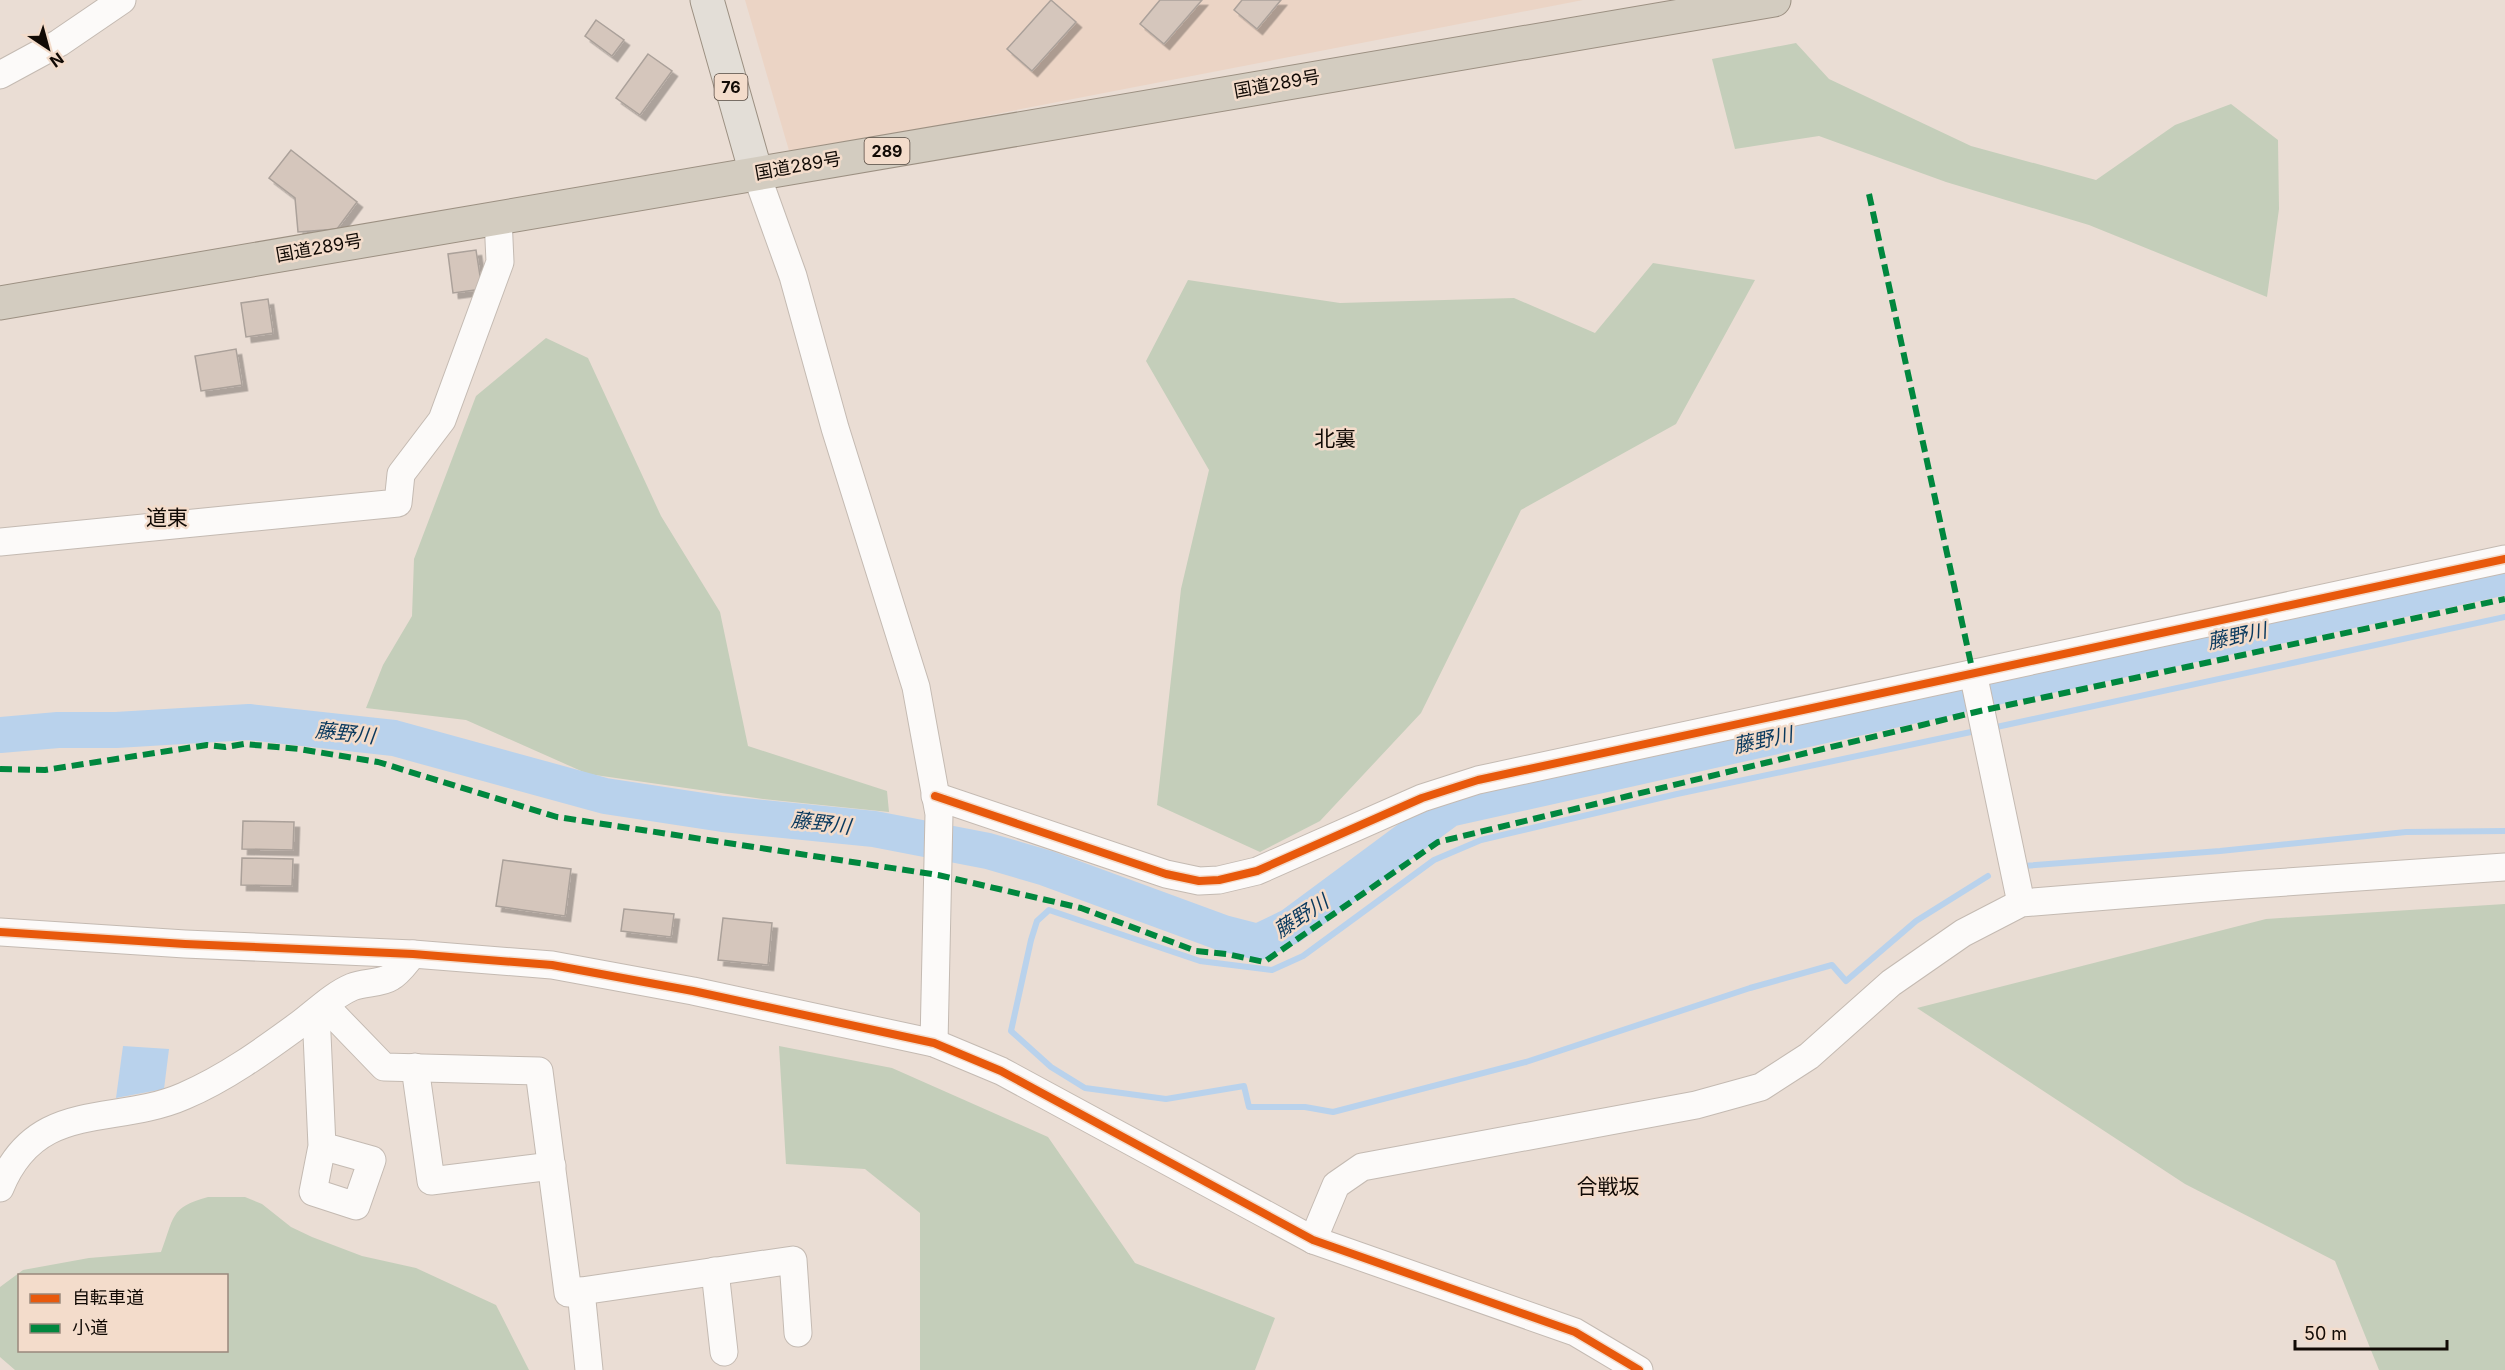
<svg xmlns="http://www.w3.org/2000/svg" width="2505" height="1370" font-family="Inter,'Noto Sans JP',sans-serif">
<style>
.built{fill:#ebd4c5}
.green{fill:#c4ceba;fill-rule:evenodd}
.water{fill:#b9d2ec}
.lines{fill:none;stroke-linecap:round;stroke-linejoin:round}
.stream{stroke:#b9d2ec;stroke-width:6}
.river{stroke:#b9d2ec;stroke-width:36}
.building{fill:#d5c6bc;stroke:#aba19a;stroke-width:1.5;filter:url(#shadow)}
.minor-casing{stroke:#c4bab2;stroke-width:29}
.major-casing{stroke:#9c9082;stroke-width:35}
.highway-casing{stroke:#9c9082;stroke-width:35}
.minor{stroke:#fcfaf9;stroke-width:27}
.major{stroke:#e3ded7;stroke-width:33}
.highway{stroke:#d3ccc0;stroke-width:33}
.quiet{stroke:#00873e;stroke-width:6;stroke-dasharray:12 6;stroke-linecap:butt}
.cycleway-casing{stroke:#f3dccb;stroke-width:11}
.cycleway{stroke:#e8590c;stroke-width:8}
.labels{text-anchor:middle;stroke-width:5;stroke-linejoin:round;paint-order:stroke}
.shield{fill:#f3dccb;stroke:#554940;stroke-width:1.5}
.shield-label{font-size:16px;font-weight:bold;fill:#110a05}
.street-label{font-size:18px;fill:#110a05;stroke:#f3dccb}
.water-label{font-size:20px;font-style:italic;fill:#08385d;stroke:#f3dccb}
.quarter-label{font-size:21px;fill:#110a05;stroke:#f3dccb}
</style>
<defs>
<filter id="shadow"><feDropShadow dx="5.5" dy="5.5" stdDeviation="0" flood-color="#0004"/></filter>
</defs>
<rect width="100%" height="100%" fill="#eaddd4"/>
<!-- built -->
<path class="built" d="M 745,0 L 1583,0 L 790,154 Z"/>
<!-- green -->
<g class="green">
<path d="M 1796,43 L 1829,79 L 1971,146 L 2096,180 L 2175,125 L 2231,104 L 2278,140 L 2279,209 L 2267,297 L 2089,225 L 1946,182 L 1819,136 L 1735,149 L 1712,59 Z"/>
<path d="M 1653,263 L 1755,280 L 1676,424 L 1521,510 L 1421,713 L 1320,821 L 1260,852 L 1157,805 L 1181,589 L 1209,470 L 1146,361 L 1188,280 L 1340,303 L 1514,298 L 1595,333 Z"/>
<path d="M 546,338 L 588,358 L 661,516 L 720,612 L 748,746 L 887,791 L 889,812 L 763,799 L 588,774 L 466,720 L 366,708 L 383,665 L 412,616 L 414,559 L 476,396 Z"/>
<path d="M 2505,904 L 2505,1370 L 2379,1370 L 2335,1261 L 2185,1184 L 1917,1008 L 2266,919 Z"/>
<path d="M 779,1046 L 892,1068 L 1048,1137 L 1135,1263 L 1275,1318 L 1255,1370 L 920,1370 L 920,1213 L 865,1169 L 786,1164 Z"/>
<path d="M 208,1197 L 245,1197 L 262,1204 L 291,1227 L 312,1237 L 362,1256 L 416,1268 L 496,1305 L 529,1370 L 15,1370 L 0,1357 L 0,1287 L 23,1270 L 89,1258 L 161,1252 C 174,1219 169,1207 208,1197 ZM 20,1276 L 226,1276 L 226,1350 L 20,1350 Z"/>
</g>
<!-- water -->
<path class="water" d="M 123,1046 L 169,1049 L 164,1089 L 116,1098 Z"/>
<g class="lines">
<!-- stream -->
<g class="stream">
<path d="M 1992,728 L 2505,617"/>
<path d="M 1971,732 L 1677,794 L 1481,840 L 1434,860 L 1303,956 L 1272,970 L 1200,961 L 1049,910 L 1037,921 L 1031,940 L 1011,1031 L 1051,1067 L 1085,1088 L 1166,1099 L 1244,1086 L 1249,1107 L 1305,1107 L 1333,1112 L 1526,1062 L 1750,988 L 1832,965 L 1846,981 L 1916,921 L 1988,876"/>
<path d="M 2023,866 L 2220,851 L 2406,832 L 2505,831"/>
</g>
<!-- river -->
<path class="river" d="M 0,735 L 58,730 L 116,730 L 249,722 L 394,738 L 605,796 L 723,814 L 874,829 L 988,851 L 1046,868 L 1223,933 L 1258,942 L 1291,926 L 1449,809 L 2014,683 L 2505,577"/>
</g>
<!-- building -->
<g class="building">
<path d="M 1051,0 L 1076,22 L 1032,71 L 1007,49 Z"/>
<path d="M 1160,0 L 1202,0 L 1164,44 L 1140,24 Z"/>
<path d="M 1242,0 L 1281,0 L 1257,29 L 1234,10 Z"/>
<path d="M 596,20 L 624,40 L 612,56 L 585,36 Z"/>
<path d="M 648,54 L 672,71 L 640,115 L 616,98 Z"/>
<path d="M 291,150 L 357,202 L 337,229 L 298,232 L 295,198 L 269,178 Z"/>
<path d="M 476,250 L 482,289 L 453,293 L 448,254 Z"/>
<path d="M 268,299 L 273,333 L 246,337 L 241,303 Z"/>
<path d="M 236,349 L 242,385 L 201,391 L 195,356 Z"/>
<path d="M 243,821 L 294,822 L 293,850 L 242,849 Z"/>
<path d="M 242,858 L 293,859 L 292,886 L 241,885 Z"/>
<path d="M 503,860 L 571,869 L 565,916 L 496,906 Z"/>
<path d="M 624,909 L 674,914 L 671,937 L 621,931 Z"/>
<path d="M 723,918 L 772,923 L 768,965 L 718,960 Z"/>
</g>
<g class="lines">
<!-- minor casing -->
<g class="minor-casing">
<g id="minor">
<path d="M 0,75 L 59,43 L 122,0"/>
<path d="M 756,173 L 793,276 L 835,428 L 916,687 L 939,814 L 934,1043"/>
<path d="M 0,542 L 398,503 L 401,474 L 442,420 L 500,262 L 498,217"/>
<path d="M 1973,673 L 2021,903"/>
<path d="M 935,796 L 1166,874 L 1199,881 L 1219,880 L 1257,871 L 1422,798 L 1478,780 L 2505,559"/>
<path d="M 0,932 L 185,944 L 413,954 L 552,965 L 693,991 L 934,1043 L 1001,1071 L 1313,1240 L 1575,1332 L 1639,1370"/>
<path d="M 325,1006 L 384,1067 L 539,1071 L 568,1293 L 793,1260 L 798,1333"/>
<path d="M 316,1012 L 322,1146 L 313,1192 L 356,1206 L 372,1160 L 322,1146"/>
<path d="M 415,1067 L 431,1181 L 552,1166"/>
<path d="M 0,1188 C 37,1098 113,1127 184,1096 C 226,1078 263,1051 300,1024 C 316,1012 333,995 352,987 C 364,982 380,984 391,977 C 399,973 407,961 413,954"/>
<path d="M 1313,1240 L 1336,1185 L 1362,1167 L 1696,1105 L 1761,1087 L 1809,1056 L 1891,983 L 1963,933 L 2021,903 L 2243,885 L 2505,867"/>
<path d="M 715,1271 L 724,1352"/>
<path d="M 581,1291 L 589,1370"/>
</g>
</g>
<!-- major casing -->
<g class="major-casing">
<path id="major" d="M 707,0 L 756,173"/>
</g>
<!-- highway casing -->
<g class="highway-casing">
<path id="highway" d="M 0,303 L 1774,0"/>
</g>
<!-- minor -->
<use href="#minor" class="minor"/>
<!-- major -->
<use href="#major" class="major"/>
<!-- highway -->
<use href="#highway" class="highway"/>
<!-- quiet -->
<g class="quiet">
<path d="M 1869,194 L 1973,673"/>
<path d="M 0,769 L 45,770 L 207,745 L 225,747 L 244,744 L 299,749 L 378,762 L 557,817 L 938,875 L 1081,908 L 1196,951 L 1227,954 L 1264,962 L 1438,842 L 1980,711 L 2505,599"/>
</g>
<!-- cycleway casing -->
<g class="cycleway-casing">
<g id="cycleway">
<path d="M 935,796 L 1166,874 L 1199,881 L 1219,880 L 1257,871 L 1422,798 L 1478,780 L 2505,559"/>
<path d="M 0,932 L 185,944 L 413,954 L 552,965 L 693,991 L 934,1043 L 1001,1071 L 1313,1240 L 1575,1332 L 1639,1370"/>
</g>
</g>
<!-- cycleway -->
<use href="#cycleway" class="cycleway"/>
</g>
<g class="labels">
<!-- shield labels -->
<g class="shield">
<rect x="714.5" y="74" width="33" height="26" rx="4.5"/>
<rect x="864.5" y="138" width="45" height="26" rx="4.5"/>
</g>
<g class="shield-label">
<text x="731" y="93">76</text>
<text x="887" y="157">289</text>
</g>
<!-- street labels -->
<g class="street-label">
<text transform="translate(1277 84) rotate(-10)" y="6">国道289号</text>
<text transform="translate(798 166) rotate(-10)" y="6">国道289号</text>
<text transform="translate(319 248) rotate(-10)" y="6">国道289号</text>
</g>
<!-- water labels -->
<g class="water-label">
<text transform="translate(2237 636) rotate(-12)" y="7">藤野川</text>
<text transform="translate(345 733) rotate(6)" y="7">藤野川</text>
<text transform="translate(1763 740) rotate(-12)" y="7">藤野川</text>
<text transform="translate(821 823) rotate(7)" y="7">藤野川</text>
<text transform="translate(1301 916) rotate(-33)" y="7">藤野川</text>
</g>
<!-- quarter labels -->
<g class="quarter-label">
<text x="1335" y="446">北裏</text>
<text x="167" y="525">道東</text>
<text x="1608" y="1194">合戦坂</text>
</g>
</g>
<!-- legend -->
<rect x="18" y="1274" width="210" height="78" fill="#f3dccb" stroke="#99887c" stroke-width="1.5"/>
<rect x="30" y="1294" width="30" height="9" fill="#e8590c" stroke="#99887c" stroke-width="1.5"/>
<text x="72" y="1304" font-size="18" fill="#110a05">自転車道</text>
<rect x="30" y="1324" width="30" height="9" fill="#00873e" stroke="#99887c" stroke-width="1.5"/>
<text x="72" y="1334" font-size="18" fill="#110a05">小道</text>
<!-- north arrow -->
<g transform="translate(48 48) rotate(144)" stroke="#f3dccb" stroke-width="4.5" paint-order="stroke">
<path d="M0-4.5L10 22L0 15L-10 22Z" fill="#110a05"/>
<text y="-9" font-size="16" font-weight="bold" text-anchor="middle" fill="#110a05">N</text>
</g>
<!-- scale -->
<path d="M2295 1340v9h152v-9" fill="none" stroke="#110a05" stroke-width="3"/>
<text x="2304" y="1340" font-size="18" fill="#110a05" stroke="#f3dccb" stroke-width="4.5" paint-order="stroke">50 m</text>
</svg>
